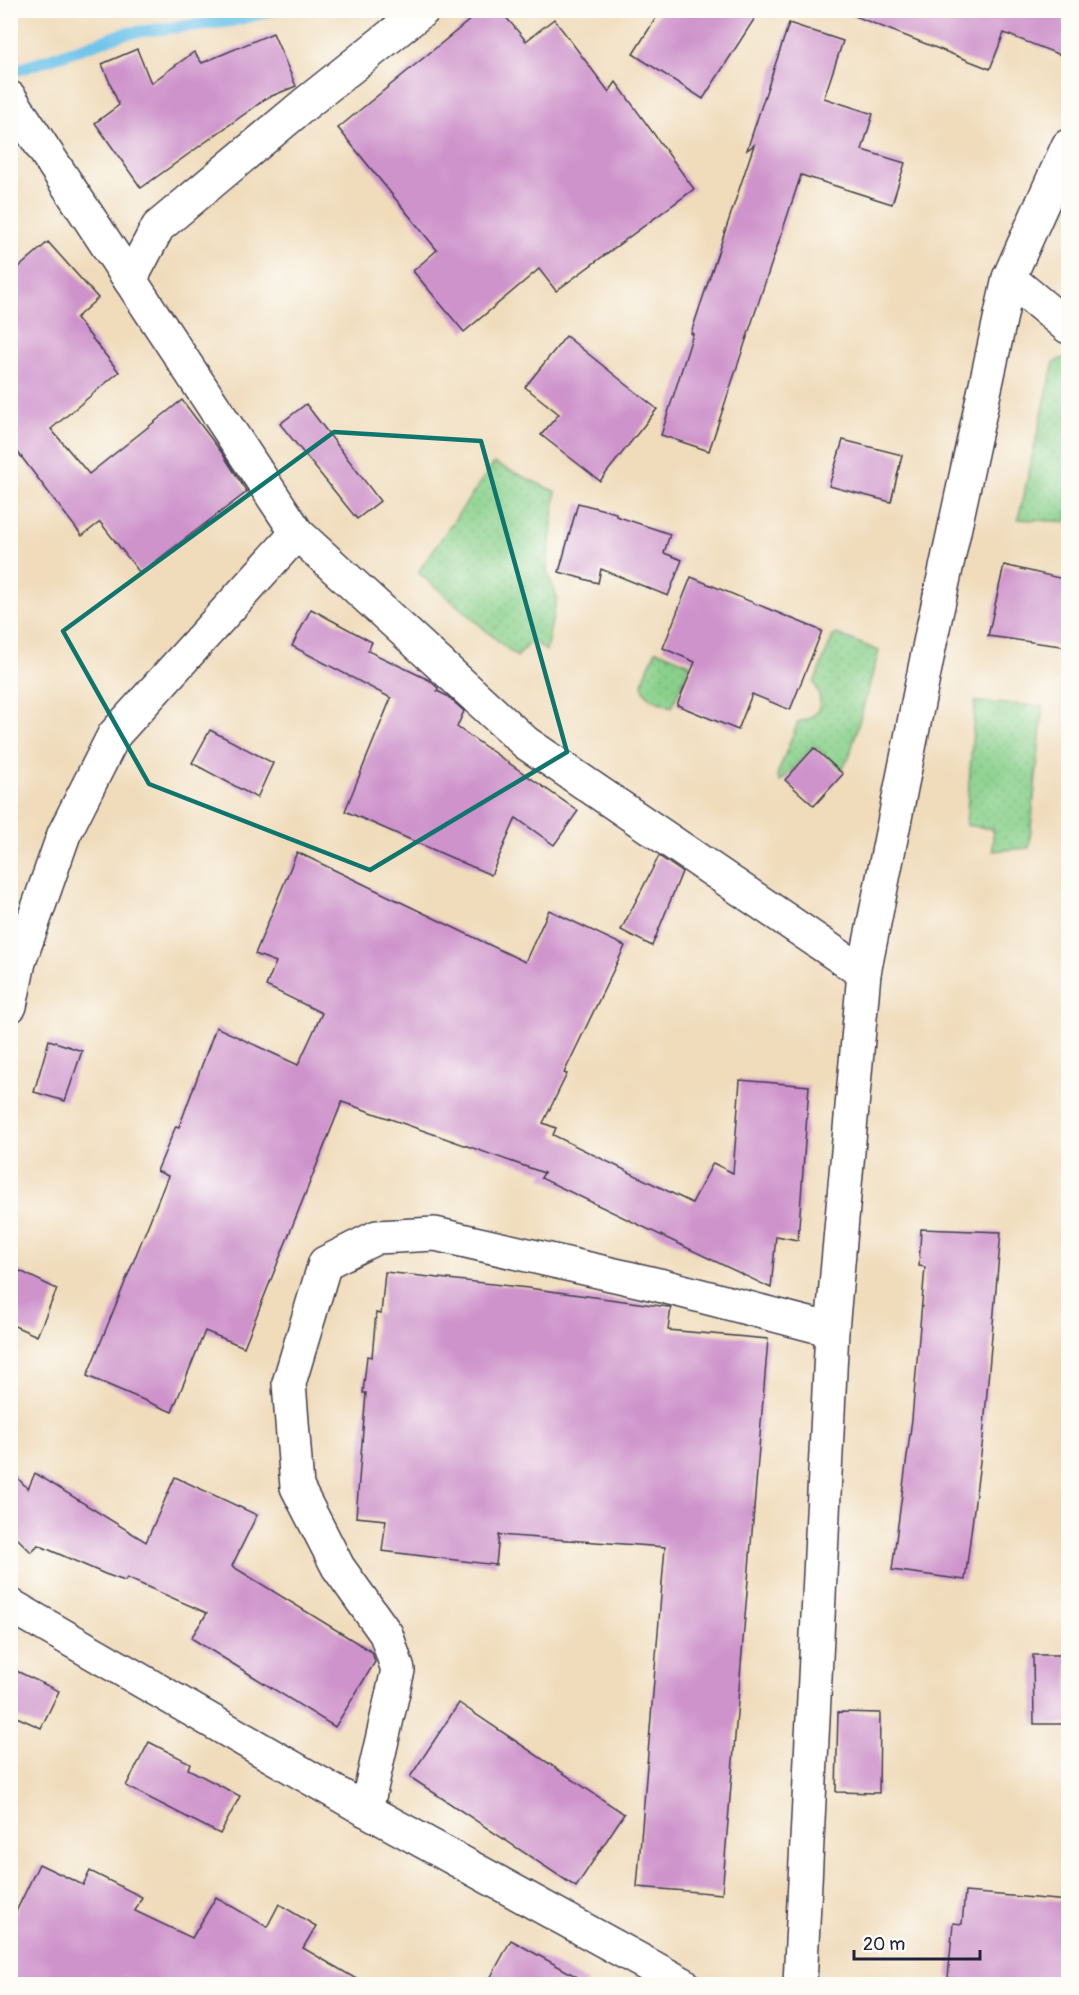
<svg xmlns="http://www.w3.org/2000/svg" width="1079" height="1995" font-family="Pangolin,sans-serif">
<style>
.grass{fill:url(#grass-dots);stroke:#567963;stroke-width:1.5}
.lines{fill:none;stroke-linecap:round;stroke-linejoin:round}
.stream{stroke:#6dc2ea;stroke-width:12}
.building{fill:#ce93cb}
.minor-casing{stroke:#413e4e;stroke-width:36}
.minor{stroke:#fff;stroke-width:33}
.marked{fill:none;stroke:#0f766e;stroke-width:4.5;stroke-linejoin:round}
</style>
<defs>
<pattern id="grass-dots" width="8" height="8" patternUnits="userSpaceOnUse" patternTransform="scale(1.5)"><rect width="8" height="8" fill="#89d08b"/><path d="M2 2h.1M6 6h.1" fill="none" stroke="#76b279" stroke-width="1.8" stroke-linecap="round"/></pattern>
</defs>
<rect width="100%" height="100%" fill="#fdfcf7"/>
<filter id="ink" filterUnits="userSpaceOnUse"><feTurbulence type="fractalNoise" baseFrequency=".0167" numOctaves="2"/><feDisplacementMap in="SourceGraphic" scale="12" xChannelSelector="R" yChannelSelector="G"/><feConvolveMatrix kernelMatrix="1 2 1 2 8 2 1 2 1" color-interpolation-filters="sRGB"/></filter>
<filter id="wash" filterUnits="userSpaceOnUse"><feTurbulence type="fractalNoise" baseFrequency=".008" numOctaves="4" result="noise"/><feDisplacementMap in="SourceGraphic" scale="24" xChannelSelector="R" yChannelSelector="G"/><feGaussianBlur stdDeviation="1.35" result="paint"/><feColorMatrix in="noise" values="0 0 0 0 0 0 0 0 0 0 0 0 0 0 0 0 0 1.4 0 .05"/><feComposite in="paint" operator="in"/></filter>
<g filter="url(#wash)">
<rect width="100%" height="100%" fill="#f0dcbb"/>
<!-- grass -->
<g class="grass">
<path d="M 1068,356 L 1068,522 L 1018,519 L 1054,362 Z"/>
<path d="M 494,463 L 556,492 L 547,571 L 557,597 L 546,651 L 532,640 L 517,657 L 418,572 Z"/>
<path d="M 837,634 L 879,651 L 849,758 L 842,769 L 814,746 L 780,782 L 777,775 L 798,722 C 821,717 825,702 814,683 L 833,636 Z"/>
<path d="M 656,650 L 690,664 L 672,707 C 660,702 643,699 642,683 Z"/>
<path d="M 975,702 L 1043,706 L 1029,848 L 993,851 L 993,829 L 966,825 Z"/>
</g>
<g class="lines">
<!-- stream -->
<path class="stream" d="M 15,71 L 126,33 L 232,21 L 274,10"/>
</g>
<g id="blocks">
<!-- building -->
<g class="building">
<path d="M 482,10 L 500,10 L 526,41 L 554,19 L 609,92 L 616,82 L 694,189 L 556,291 L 539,269 L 464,332 L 413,271 L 437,250 L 338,128 Z"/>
<path d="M 661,10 L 760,10 L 703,99 L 633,54 Z"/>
<path d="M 847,10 L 1068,10 L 1068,58 L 1004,33 L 990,69 L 847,13 Z"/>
<path d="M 789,23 L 843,41 L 824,98 L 873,114 L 862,150 L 905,163 L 892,204 L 801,175 L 709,451 L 661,435 L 693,334 L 691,333 L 754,145 L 747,150 Z"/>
<path d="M 273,33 L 296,86 L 267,98 L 141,188 L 95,123 L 119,105 L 102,64 L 137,49 L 151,83 L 194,52 L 202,63 Z"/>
<path d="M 48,242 L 98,298 L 76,318 L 119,372 L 51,429 L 89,474 L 182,400 L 222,453 L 247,492 L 140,573 L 100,522 L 82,536 L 10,442 L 10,275 Z"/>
<path d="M 566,336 L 657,409 L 600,481 L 541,435 L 559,414 L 525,387 Z"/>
<path d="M 306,404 L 380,501 L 357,519 L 280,424 Z"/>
<path d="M 843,440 L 902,455 L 891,502 L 829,486 Z"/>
<path d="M 578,503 L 616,513 L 616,516 L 670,534 L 664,553 L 682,560 L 668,596 L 601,569 L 598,583 L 559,572 Z"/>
<path d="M 1004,565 L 1068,580 L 1068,647 L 988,636 Z"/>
<path d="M 691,577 L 822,631 L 790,710 L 752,694 L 738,730 L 677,705 L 695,662 L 663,648 Z"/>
<path d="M 311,609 L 372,642 L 368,651 L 429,680 L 438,688 L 437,691 L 447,696 L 464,711 L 457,727 L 578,811 L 554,845 L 516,818 L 491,875 L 345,811 L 391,698 L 292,646 Z"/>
<path d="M 210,730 L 273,763 L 257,798 L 192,763 Z"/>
<path d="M 814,748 L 843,774 L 814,806 L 785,780 Z"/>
<path d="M 297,852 L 525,962 L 549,910 L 625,946 L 564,1073 L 567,1074 L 543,1123 L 556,1128 L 553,1135 L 692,1203 L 713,1163 L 733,1173 L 740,1080 L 809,1086 L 798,1240 L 776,1236 L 771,1288 L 541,1178 L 544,1173 L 342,1102 L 244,1347 L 205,1331 L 172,1412 L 87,1376 L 168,1176 L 157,1171 L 176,1126 L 179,1127 L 216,1027 L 298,1065 L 322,1013 L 266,986 L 276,962 L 255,954 Z"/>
<path d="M 659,856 L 682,872 L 652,946 L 621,930 Z"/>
<path d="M 49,1040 L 82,1051 L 65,1101 L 34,1092 Z"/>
<path d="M 921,1229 L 1001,1232 L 983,1438 L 965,1580 L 892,1570 L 912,1419 L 925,1267 L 919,1266 Z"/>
<path d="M 10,1266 L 57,1289 L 37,1336 L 10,1324 Z"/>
<path d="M 385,1272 L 528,1288 L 668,1307 L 671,1307 L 668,1330 L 768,1339 L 722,1894 L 637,1887 L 665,1547 L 499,1535 L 496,1565 L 382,1551 L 386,1520 L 356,1517 L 366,1393 L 363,1393 L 367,1356 L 372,1357 L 376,1313 L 381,1314 Z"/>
<path d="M 10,1470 L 28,1489 L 35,1473 L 146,1542 L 175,1477 L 257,1515 L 232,1566 L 372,1652 L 375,1662 L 335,1727 L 191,1638 L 207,1613 L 127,1578 L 125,1581 L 105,1574 L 38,1545 L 31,1552 L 10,1531 Z"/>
<path d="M 1033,1655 L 1068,1655 L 1068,1724 L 1034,1724 Z"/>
<path d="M 10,1668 L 59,1691 L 41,1728 L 10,1714 Z"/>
<path d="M 459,1703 L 624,1814 L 576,1887 L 410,1777 Z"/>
<path d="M 838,1712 L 880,1713 L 879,1793 L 836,1792 Z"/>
<path d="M 149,1742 L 190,1763 L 188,1769 L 240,1796 L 220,1834 L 126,1786 Z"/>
<path d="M 39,1864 L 83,1885 L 90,1871 L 142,1897 L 135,1911 L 192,1938 L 216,1897 L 267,1927 L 279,1904 L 316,1926 L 303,1948 L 365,1984 L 10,1984 L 10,1924 Z"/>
<path d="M 965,1892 L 1068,1901 L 1068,1937 L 1064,1984 L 957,1984 L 958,1979 L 948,1978 L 953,1923 L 962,1924 Z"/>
<path d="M 511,1940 L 590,1984 L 487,1984 Z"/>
</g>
</g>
</g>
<g filter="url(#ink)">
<use href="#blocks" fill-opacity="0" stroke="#413e4e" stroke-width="1.5"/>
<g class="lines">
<!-- minor casing -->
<g class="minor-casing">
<g id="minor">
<path d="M 10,98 L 297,533 L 526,743 L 864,973"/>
<path d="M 1009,278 L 1068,327"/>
<path d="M 130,280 L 158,227 L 305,104 L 423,10"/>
<path d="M 10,1006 L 19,962 L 64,834 L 114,735 L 297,533"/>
<path d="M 10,1605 L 366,1810 L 683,1984"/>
<path d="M 366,1810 L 398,1670 L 386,1634 L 338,1567 L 297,1487 L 289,1383 L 325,1263 L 377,1237 L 435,1234 L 659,1285 L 832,1330"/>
<path d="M 800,1984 L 832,1330 L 864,973 L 933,628 L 1009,278 L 1068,146"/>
</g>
</g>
<!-- minor -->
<use href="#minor" class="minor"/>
</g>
</g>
<!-- marked area -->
<path class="marked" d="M 334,432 L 481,441 L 567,752 L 370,870 L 149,784 L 63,631 Z"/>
<!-- margin -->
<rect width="1079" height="1995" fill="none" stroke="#fdfcf7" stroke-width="36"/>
<!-- scale -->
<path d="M854 1950v9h126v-9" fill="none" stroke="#22223b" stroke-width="3"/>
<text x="863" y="1950" font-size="18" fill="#22223b" stroke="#fdfcf7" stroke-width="4.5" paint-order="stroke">20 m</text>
</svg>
